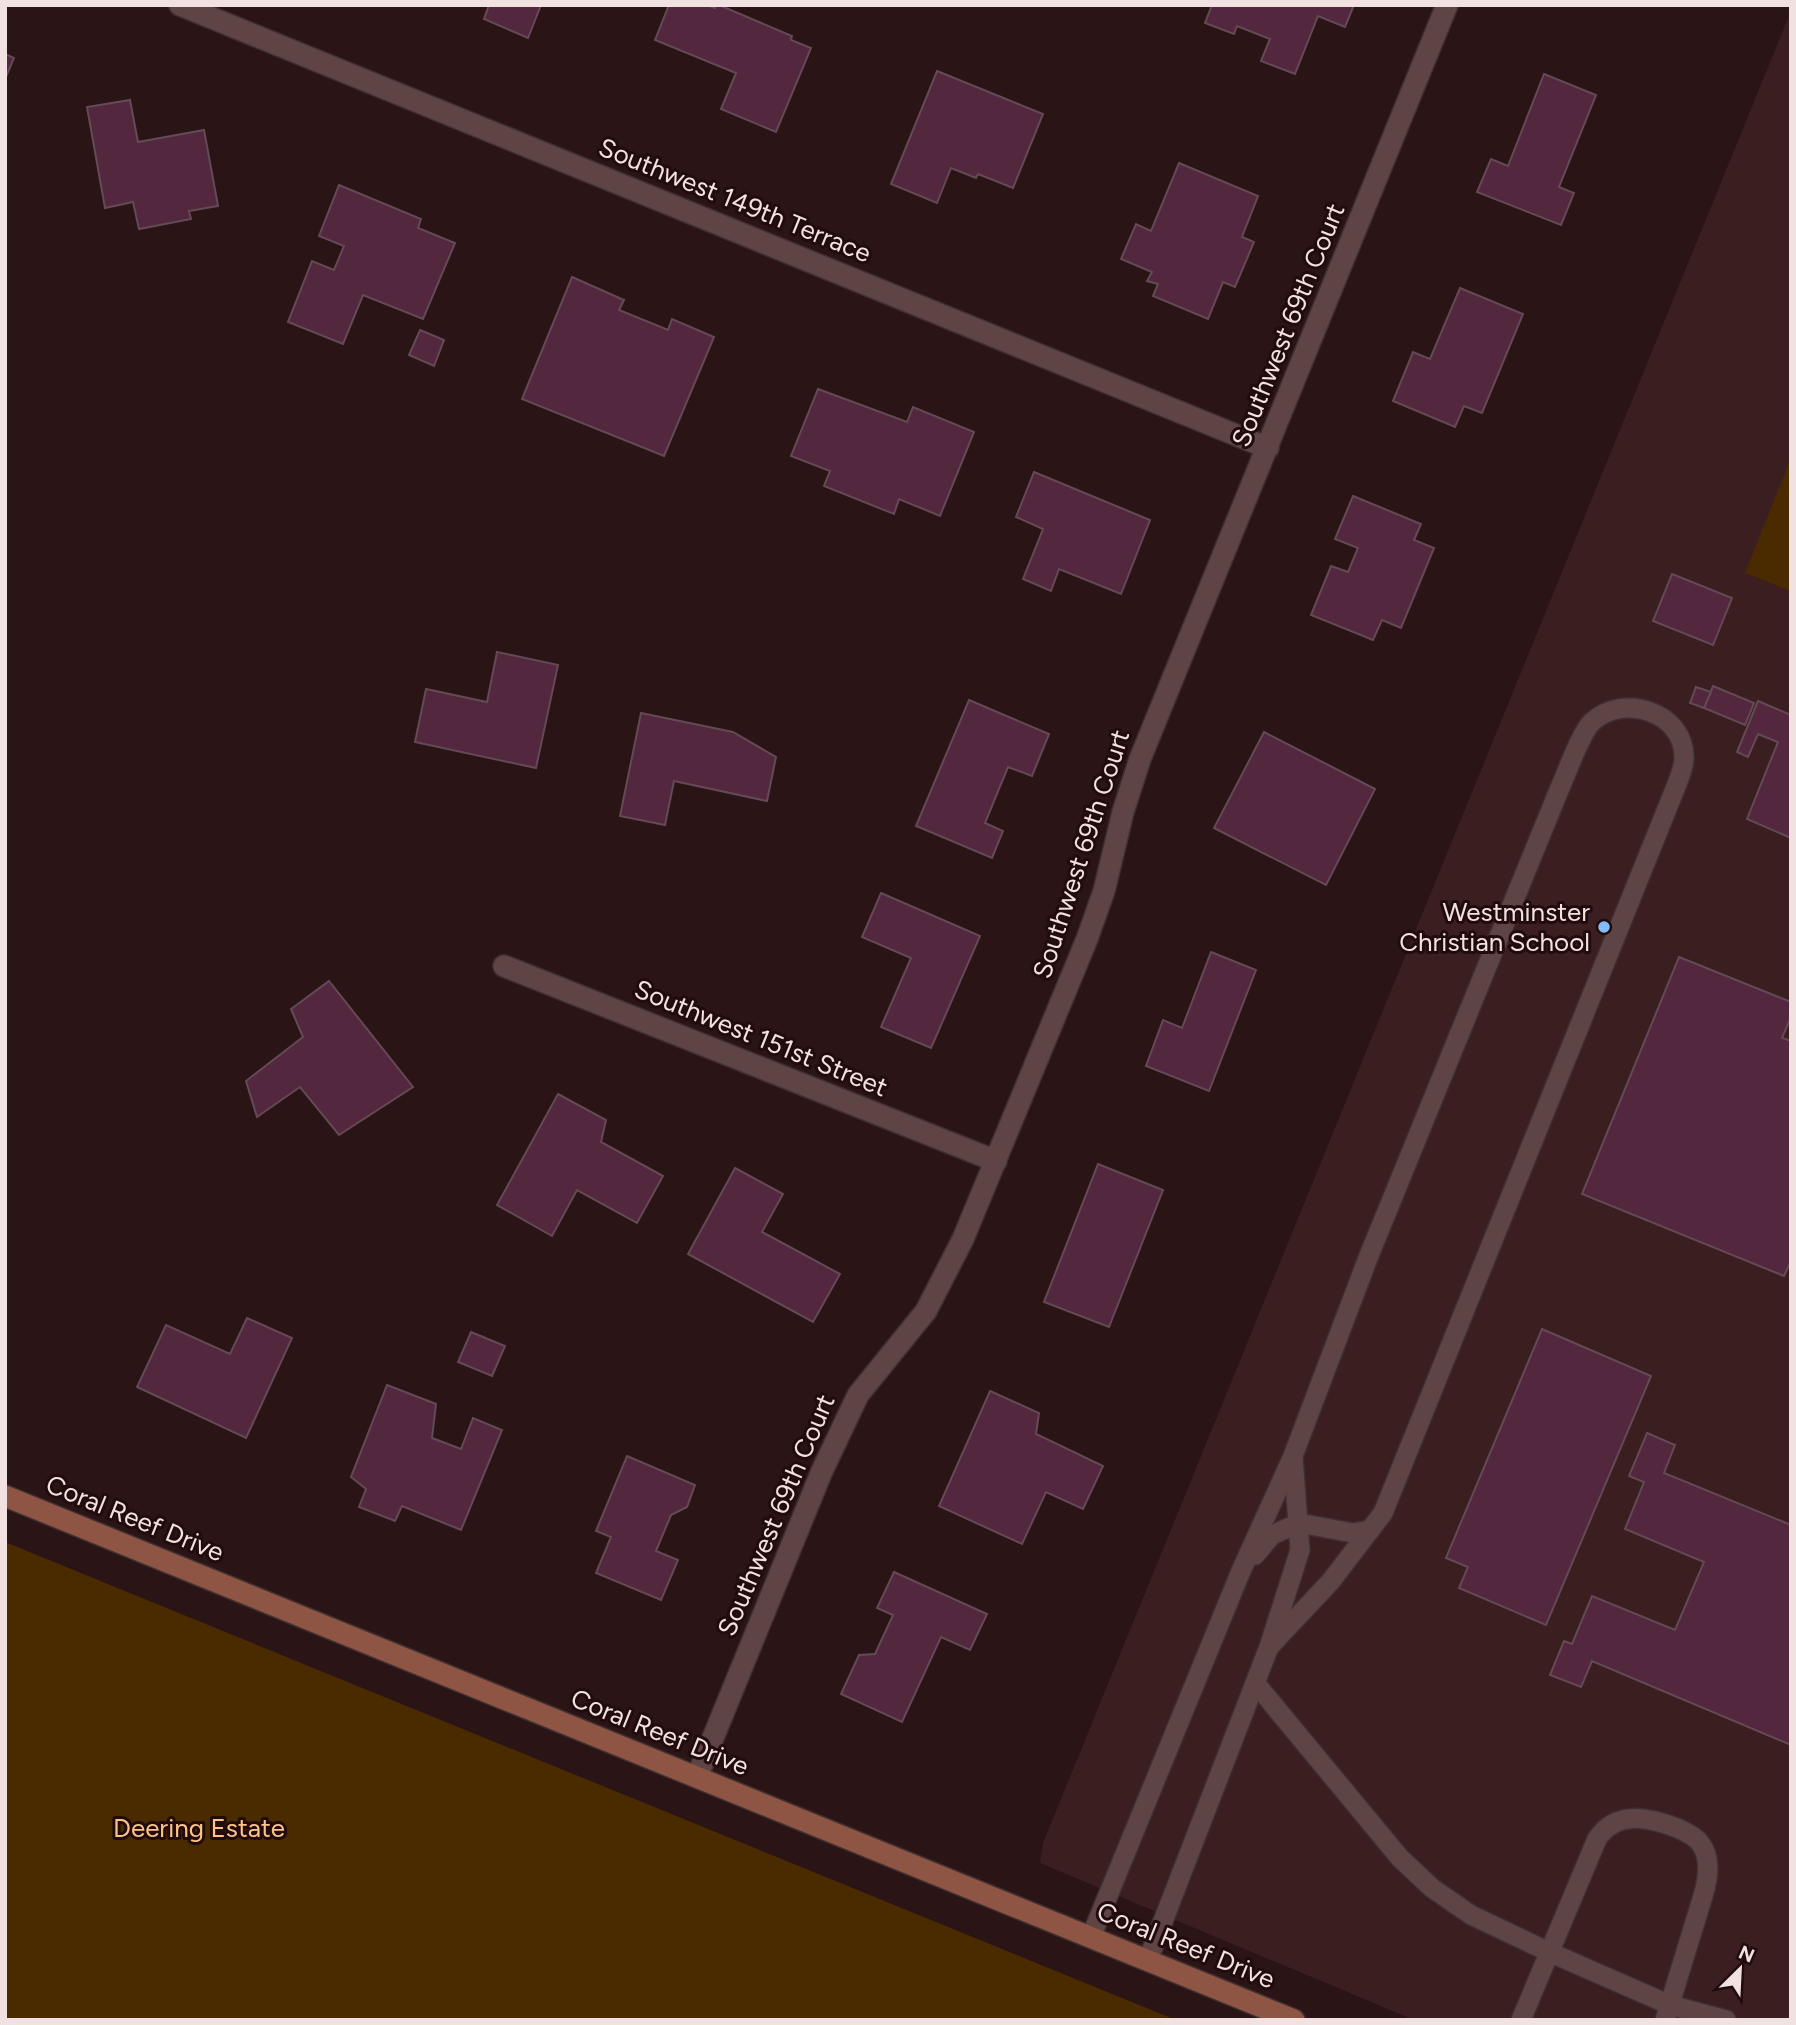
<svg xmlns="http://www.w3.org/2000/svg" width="1796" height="2025" font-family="Figtree,sans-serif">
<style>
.built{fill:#3b1e20}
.green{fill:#4a2b00}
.building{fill:#53273d;stroke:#634a55;stroke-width:2}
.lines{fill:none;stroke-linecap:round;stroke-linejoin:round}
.lane-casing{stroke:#3f2f2f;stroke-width:22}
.street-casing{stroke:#3f2f2f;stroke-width:24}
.secondary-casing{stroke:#3f2f2f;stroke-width:24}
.lane{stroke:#5f4445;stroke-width:19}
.street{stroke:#5f4445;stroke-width:21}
.secondary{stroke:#8e5444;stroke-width:21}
.poi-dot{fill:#80bdfa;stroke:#210b0d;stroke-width:2.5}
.labels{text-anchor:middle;stroke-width:6;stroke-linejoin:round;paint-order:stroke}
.street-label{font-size:26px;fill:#f1e1e1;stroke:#210b0d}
.poi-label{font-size:26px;fill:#f1e1e1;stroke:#210b0d;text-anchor:end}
.park-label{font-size:26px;fill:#fcc386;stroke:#210b0d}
</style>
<rect width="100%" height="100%" fill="#2b1416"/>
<!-- built -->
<path class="built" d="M 1791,11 L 1791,2020 L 1414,2020 L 1040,1863 L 1043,1843 Z"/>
<!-- green -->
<g class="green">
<path d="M 1791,458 L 1791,591 L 1745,573 Z"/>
<path d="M 5,1542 L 1176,2020 L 5,2020 Z"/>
</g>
<!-- building -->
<g class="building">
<path d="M 489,5 L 541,5 L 528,38 L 484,19 Z"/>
<path d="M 669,5 L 707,5 L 715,8 L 715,5 L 719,5 L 792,36 L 791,40 L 811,48 L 776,132 L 721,109 L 736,73 L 655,40 Z"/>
<path d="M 1212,5 L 1354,5 L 1345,27 L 1318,16 L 1295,74 L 1261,61 L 1270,39 L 1237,26 L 1234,34 L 1205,23 Z"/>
<path d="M 5,54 L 14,58 L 5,79 Z"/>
<path d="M 937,71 L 1043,114 L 1013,188 L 978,174 L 976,178 L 951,168 L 937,203 L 891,184 Z"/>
<path d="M 1544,74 L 1596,95 L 1559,187 L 1574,193 L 1561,225 L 1477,192 L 1491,159 L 1508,166 Z"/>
<path d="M 130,100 L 138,142 L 204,130 L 218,206 L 189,211 L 191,219 L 139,229 L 133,202 L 105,208 L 87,107 Z"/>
<path d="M 1179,163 L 1258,196 L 1242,237 L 1254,242 L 1235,287 L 1223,282 L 1208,319 L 1153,296 L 1158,284 L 1147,281 L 1152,272 L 1121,259 L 1136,224 L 1151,231 Z"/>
<path d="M 339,185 L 421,219 L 418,228 L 455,243 L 423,319 L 363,295 L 343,344 L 288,322 L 312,261 L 334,270 L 344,246 L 319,236 Z"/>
<path d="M 572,277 L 624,300 L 619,310 L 668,330 L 672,319 L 714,337 L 664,456 L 522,399 Z"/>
<path d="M 1460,288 L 1523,314 L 1482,413 L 1464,406 L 1455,427 L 1393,401 L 1413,352 L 1430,359 Z"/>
<path d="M 420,330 L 444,340 L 434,366 L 409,355 Z"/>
<path d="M 818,389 L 907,422 L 913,407 L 974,432 L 940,516 L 899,499 L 894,514 L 824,486 L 830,471 L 791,456 Z"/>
<path d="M 1034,472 L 1150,520 L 1121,594 L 1059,569 L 1051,591 L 1023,579 L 1043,529 L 1016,517 Z"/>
<path d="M 1353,496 L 1421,524 L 1414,540 L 1434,548 L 1401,628 L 1382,620 L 1373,640 L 1311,615 L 1331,566 L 1348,572 L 1358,548 L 1335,539 Z"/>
<path d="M 1672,574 L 1732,598 L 1713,645 L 1653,621 Z"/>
<path d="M 497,652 L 558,665 L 536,768 L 415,742 L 426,689 L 487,702 Z"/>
<path d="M 1713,686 L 1754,703 L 1745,725 L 1704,708 Z"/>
<path d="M 1696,687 L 1711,692 L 1704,708 L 1690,703 Z"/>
<path d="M 969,700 L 1049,734 L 1032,776 L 1008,767 L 985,823 L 1003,831 L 992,858 L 916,826 Z"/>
<path d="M 1758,701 L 1791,715 L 1791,838 L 1747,819 L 1778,742 L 1758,734 L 1748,757 L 1737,752 Z"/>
<path d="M 641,713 L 733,732 L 776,757 L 767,801 L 674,781 L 665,825 L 620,816 Z"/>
<path d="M 1264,732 L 1375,789 L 1326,885 L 1214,828 Z"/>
<path d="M 881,893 L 980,936 L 931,1048 L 881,1027 L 911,958 L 862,937 Z"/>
<path d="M 1211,952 L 1256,970 L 1209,1091 L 1146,1066 L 1163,1020 L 1182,1028 Z"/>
<path d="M 1679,957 L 1791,1002 L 1791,1017 L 1782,1038 L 1791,1041 L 1791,1266 L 1789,1265 L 1784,1276 L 1582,1194 Z"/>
<path d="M 329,981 L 413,1087 L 339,1135 L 300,1087 L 257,1117 L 246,1081 L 303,1037 L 291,1009 Z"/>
<path d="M 558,1094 L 606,1120 L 601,1142 L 663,1176 L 637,1223 L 577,1190 L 552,1236 L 497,1205 Z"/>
<path d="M 1098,1164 L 1163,1190 L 1109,1327 L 1044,1302 Z"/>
<path d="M 735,1168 L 783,1194 L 762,1232 L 840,1274 L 813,1322 L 688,1254 Z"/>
<path d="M 247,1318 L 292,1338 L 246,1438 L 137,1387 L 166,1325 L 230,1354 Z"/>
<path d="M 1542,1329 L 1651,1376 L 1546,1625 L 1459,1588 L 1468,1567 L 1446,1558 Z"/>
<path d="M 471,1332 L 505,1346 L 492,1376 L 458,1362 Z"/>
<path d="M 387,1385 L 436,1404 L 432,1438 L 461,1449 L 473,1418 L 502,1430 L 461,1530 L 402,1506 L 395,1521 L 359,1507 L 366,1489 L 351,1477 Z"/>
<path d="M 990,1391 L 1039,1413 L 1036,1434 L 1103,1466 L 1083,1509 L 1046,1492 L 1022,1544 L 939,1506 Z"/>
<path d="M 1647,1433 L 1675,1445 L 1664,1473 L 1791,1525 L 1791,1745 L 1592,1661 L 1581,1687 L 1550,1675 L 1564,1641 L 1572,1644 L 1592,1596 L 1675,1630 L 1704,1562 L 1625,1529 L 1644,1482 L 1629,1476 Z"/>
<path d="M 627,1456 L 695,1485 L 687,1507 L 671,1515 L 656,1551 L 678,1560 L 661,1600 L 596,1573 L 611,1537 L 596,1531 Z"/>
<path d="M 894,1572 L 987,1614 L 970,1650 L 941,1637 L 902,1722 L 841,1694 L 859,1655 L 875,1654 L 893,1615 L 877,1608 Z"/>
</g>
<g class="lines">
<!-- lane casing -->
<g class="lane-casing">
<g id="lane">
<path d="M 1255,1555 L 1272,1535 L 1299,1523 L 1353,1533 L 1370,1530"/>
<path d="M 1256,1684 L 1400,1858 L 1432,1888 L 1471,1915 L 1549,1952 L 1670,2005 L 1726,2020"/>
<path d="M 1091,1937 L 1241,1571 L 1293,1456 L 1368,1258 L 1559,790 C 1566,775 1581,732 1592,722 C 1624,692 1685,713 1684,758 C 1684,767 1680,776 1677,784 L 1383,1513 L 1331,1581 L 1269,1647"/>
<path d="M 1148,1960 L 1269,1647 L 1300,1550 L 1293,1457"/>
<path d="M 1521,2020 L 1597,1839 C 1616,1810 1649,1817 1677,1828 C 1684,1831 1695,1836 1700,1843 C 1712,1858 1708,1879 1703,1896 L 1665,2020"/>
</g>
</g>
<!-- street casing -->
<g class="street-casing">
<g id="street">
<path d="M 180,5 L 1268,448"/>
<path d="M 504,966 L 996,1161"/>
<path d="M 697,1777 L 822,1471 L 858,1395 L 926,1311 L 963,1239 L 1087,939 L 1104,891 L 1123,812 L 1140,759 L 1447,5"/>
</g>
</g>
<!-- secondary casing -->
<g class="secondary-casing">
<path id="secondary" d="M 5,1496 L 1294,2020"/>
</g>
<!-- lane -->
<use href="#lane" class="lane"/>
<!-- street -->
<use href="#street" class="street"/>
<!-- secondary -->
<use href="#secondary" class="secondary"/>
</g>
<!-- markers -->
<circle class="poi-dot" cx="1604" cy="927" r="7"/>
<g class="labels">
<!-- street labels -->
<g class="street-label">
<text transform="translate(735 200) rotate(22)" y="9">Southwest 149th Terrace</text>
<text transform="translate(1288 325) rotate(-68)" y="9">Southwest 69th Court</text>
<text transform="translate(1081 854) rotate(-72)" y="9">Southwest 69th Court</text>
<text transform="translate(761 1038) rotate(22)" y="9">Southwest 151st Street</text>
<text transform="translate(776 1515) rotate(-67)" y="9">Southwest 69th Court</text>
<text transform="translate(135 1518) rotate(22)" y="9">Coral Reef Drive</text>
<text transform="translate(660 1732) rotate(22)" y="9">Coral Reef Drive</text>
<text transform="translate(1186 1945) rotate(22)" y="9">Coral Reef Drive</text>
</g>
<!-- poi labels -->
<g class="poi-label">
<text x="1590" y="921">Westminster<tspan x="1590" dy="30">Christian School</tspan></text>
</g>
<!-- park labels -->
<g class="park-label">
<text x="199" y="1837">Deering Estate</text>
</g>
</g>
<!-- border -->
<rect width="1796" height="2025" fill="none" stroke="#f1e1e1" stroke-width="14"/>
<!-- north arrow -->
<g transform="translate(1740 1969) rotate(24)" stroke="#210b0d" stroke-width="5" paint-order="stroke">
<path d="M0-5L12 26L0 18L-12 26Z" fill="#f1e1e1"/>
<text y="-10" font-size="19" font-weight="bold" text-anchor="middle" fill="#f1e1e1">N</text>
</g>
</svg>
